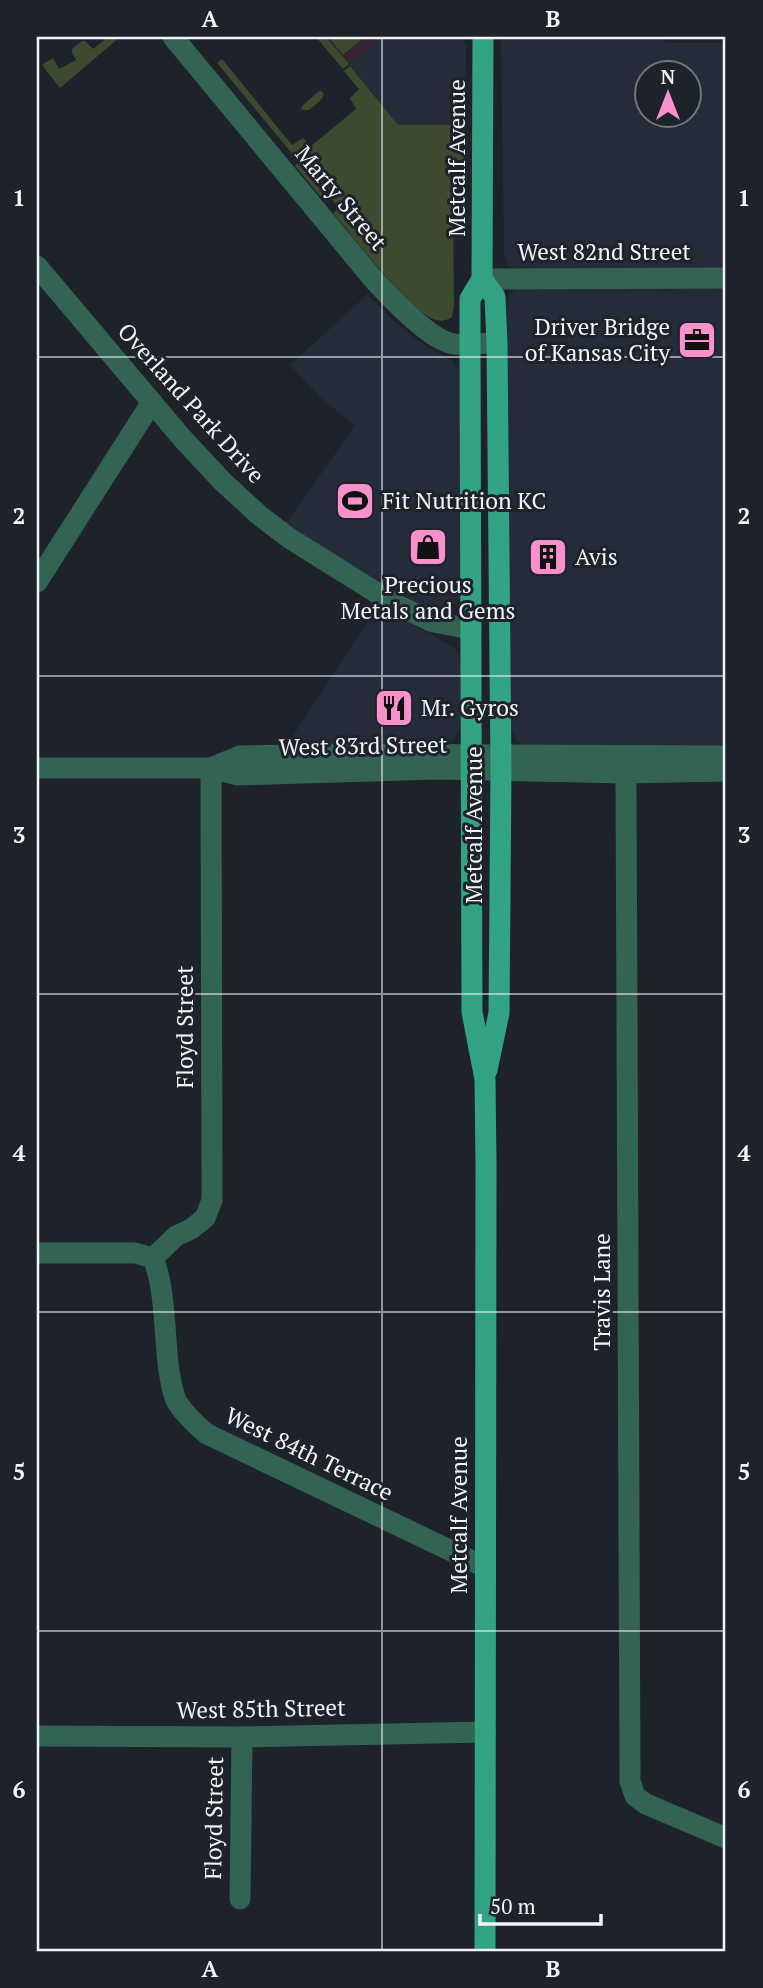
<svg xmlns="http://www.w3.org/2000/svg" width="763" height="1988" font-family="'PT Serif',serif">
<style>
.built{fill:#242c39;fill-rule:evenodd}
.education{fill:#332430}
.green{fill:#3c4a2f}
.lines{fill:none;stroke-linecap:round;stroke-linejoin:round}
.minor{stroke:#336353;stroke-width:21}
.major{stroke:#33a483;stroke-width:21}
.grid{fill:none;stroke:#f1f5fb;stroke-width:2;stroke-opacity:0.55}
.labels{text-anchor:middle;stroke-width:6;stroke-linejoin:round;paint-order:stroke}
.street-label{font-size:23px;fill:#f1f5fb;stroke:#1e232b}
.poi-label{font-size:23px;fill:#f1f5fb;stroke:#1e232b;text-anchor:start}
.neatline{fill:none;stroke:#f1f5fb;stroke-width:2.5}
.grid-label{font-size:23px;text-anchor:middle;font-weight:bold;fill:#f1f5fb}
</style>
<rect width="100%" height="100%" fill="#1e232b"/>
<!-- built -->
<g class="built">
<path d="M 382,37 L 463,37 L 466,47 L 465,125 L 398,125 L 349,64 Z"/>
<path d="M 501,37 L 665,37 L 665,43 L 726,43 L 726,271 L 512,269 L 508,266 L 504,253 ZM 648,74 L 690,74 L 690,116 L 648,116 Z"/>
<path d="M 517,288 L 726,288 L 726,750 L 539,749 L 522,744 L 517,741 L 512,731 L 509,722 L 507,306 L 510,294 Z"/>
<path d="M 367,295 L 397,324 L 423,344 L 452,361 L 460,372 L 460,597 L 454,605 L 442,610 L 425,608 L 284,526 L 355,426 L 321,398 L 290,365 Z"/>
<path d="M 379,605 L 455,648 L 458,652 L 461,666 L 460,723 L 458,733 L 451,742 L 441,748 L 285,748 Z"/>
</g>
<!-- education -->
<path class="education" d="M 326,37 L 382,37 L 349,64 Z"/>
<!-- green -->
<g class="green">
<path d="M 108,37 L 120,37 L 60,88 L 42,65 L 53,58 L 59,69 L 76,60 L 72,53 L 72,49 L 82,41 L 85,41 L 93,49 Z"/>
<path d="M 316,37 L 326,37 L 349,64 L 343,69 Z"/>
<path d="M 328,37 L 360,37 L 362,39 L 343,55 Z"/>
<path d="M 222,59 L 292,145 L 303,138 L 311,146 L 356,109 L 350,98 L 359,89 L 344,71 L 350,66 L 398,125 L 465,125 L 464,158 L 460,162 L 459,196 L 453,202 L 454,306 L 452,317 C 447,320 442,322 436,320 C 410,313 353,236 333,213 L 339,208 L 332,199 L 325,202 L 295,166 L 299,162 L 217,63 Z"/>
<path d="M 319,91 L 321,91 L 324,94 L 322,99 L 309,110 L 301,110 L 302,106 Z"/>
</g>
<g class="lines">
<!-- minor -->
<g class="minor">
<path d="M 173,37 L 374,280 C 390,297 430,341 454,344 C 468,345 483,343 497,343"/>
<path d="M 37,266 L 182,438 L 222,481 L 259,515 L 289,538 L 393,603 L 433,622 L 471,629"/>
<path d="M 482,279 L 726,278"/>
<path d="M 37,582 L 152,402"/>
<path d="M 37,768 L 211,768 L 238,775 L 438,769 L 626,773 L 726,771"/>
<path d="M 211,768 L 240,756 L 337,754 L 726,756"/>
<path d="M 626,773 L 630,1781 L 635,1796 L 646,1804 L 726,1838"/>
<path d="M 37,1253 L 135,1253 L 153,1258"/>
<path d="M 153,1258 L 176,1236 L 191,1229 L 205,1218 L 212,1200 L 211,768"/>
<path d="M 153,1258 C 166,1290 164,1336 169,1371 C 171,1381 172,1393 177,1402 C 185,1415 196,1425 207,1434 L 485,1567"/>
<path d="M 37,1736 L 242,1737 L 485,1732"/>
<path d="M 240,1899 L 242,1737"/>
</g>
<!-- major -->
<g class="major">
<path d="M 483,37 L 482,279 L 470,299 L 470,343 L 472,1012 L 485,1079 L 486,1164 L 485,1951"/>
<path d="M 482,279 L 495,297 L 497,343 L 501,770 L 499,1013 L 487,1070"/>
</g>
</g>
<!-- grid -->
<path class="grid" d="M 382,37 L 382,1951M 37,357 L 726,357M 37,676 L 726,676M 37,994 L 726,994M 37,1312 L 726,1312M 37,1631 L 726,1631"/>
<!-- icons -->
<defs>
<g id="office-square" transform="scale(2.0125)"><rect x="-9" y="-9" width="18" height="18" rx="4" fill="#f890cc" stroke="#1e232b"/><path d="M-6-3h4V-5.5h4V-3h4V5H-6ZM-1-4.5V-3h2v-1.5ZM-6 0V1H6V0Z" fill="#111"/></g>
<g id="stadium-square" transform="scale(2.0125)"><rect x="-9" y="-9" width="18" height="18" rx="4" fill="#f890cc" stroke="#1e232b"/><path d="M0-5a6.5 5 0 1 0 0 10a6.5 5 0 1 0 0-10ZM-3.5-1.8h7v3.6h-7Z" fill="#111"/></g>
<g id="shop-square" transform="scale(2.0125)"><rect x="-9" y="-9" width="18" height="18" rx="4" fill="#f890cc" stroke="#1e232b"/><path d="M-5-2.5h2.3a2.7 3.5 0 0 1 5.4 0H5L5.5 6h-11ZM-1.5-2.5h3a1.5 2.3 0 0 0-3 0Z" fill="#111"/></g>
<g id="building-square" transform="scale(2.0125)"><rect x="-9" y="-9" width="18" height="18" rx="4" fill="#f890cc" stroke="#1e232b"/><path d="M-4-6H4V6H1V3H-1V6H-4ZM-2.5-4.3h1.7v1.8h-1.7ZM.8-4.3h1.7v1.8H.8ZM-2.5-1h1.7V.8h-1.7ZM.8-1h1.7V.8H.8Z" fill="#111"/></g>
<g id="restaurant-square" transform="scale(2.0125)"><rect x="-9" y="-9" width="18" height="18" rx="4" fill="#f890cc" stroke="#1e232b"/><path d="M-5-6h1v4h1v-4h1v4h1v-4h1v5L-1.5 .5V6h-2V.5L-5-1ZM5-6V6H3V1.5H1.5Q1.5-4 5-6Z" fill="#111"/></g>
</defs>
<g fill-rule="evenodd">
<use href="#office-square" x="697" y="340"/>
<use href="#stadium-square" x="355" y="501"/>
<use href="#shop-square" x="428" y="547"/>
<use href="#building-square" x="548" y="557"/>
<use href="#restaurant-square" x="394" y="708"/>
</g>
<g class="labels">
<!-- street labels -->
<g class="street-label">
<text transform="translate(457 158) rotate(-90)" y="8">Metcalf Avenue</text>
<text transform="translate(341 198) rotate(50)" y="8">Marty Street</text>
<text x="604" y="260">West 82nd Street</text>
<text transform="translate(191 403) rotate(48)" y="8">Overland Park Drive</text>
<text transform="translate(363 746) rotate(-1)" y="8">West 83rd Street</text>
<text transform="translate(474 825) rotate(-90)" y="8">Metcalf Avenue</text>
<text transform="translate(185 1027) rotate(-90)" y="8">Floyd Street</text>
<text transform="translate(602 1292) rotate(-90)" y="8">Travis Lane</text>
<text transform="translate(309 1454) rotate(26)" y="8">West 84th Terrace</text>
<text transform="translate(459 1515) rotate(-90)" y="8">Metcalf Avenue</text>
<text transform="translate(261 1709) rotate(-1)" y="8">West 85th Street</text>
<text transform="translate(214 1818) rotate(-89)" y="8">Floyd Street</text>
</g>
<!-- poi labels -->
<g class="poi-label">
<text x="670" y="335" text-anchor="end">Driver Bridge<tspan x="670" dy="26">of Kansas City</tspan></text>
<text x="382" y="509">Fit Nutrition KC</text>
<text x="575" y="565">Avis</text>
<text x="428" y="593" text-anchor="middle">Precious<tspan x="428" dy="26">Metals and Gems</tspan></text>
<text x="421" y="716">Mr. Gyros</text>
</g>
</g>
<!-- border -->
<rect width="763" height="1988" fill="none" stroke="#1e232b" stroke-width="77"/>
<!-- north arrow -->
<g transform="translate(668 94)"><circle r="33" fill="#1e232b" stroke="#72777e" stroke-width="2"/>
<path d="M0-5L12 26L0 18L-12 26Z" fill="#f890cc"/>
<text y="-10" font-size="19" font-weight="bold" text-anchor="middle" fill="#f1f5fb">N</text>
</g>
<!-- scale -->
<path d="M480 1914v10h121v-10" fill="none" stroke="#f1f5fb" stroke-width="3.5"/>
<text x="490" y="1914" font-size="21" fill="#f1f5fb" stroke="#1e232b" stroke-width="5" paint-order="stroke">50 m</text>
<rect x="38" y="38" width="686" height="1912" class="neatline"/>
<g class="grid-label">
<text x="210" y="27">A</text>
<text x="553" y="27">B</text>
<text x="19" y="206">1</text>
<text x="744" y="206">1</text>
<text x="19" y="524">2</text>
<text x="744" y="524">2</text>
<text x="19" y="843">3</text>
<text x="744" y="843">3</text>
<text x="19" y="1161">4</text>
<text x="744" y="1161">4</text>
<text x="19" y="1480">5</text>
<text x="744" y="1480">5</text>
<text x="19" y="1798">6</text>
<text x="744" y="1798">6</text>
<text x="210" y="1977">A</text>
<text x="553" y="1977">B</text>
</g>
</svg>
